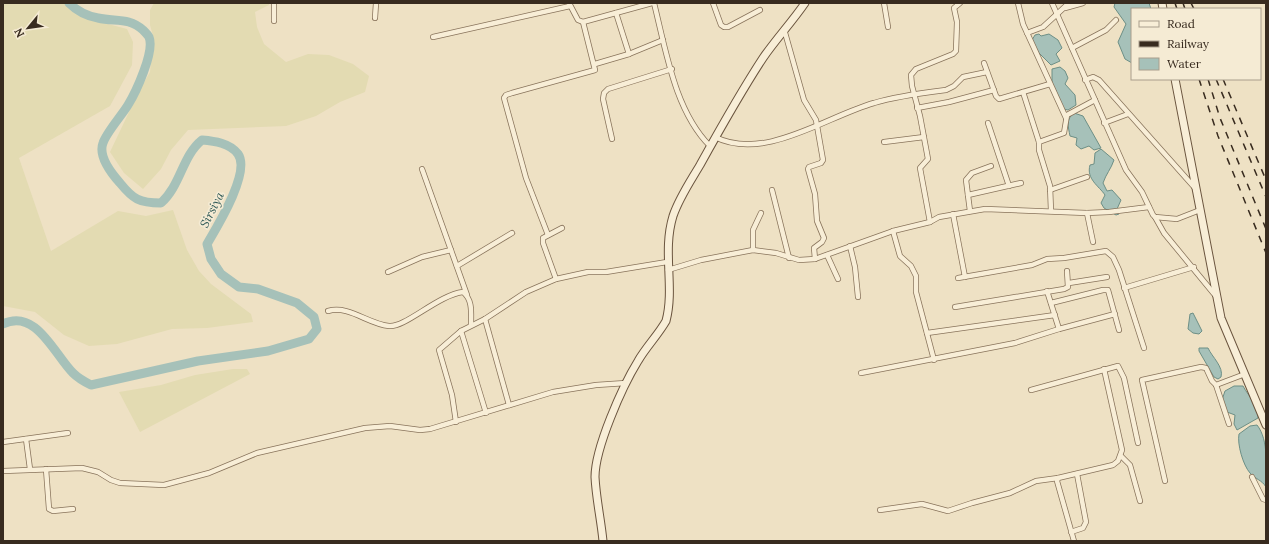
<svg xmlns="http://www.w3.org/2000/svg" width="1269" height="544" font-family="Lora,serif">
<style>
.farmland{fill:#e3dbb2}
.water{fill:#a6c1b9;stroke:#6d8f86}
.lines{fill:none;stroke-linecap:round;stroke-linejoin:round}
.river{stroke:#a6c1b9;stroke-width:9}
.street-casing{stroke:#88735b;stroke-width:6}
.secondary-casing{stroke:#6a543e;stroke-width:9}
.street{stroke:#f8eed7;stroke-width:4.5}
.secondary{stroke:#f8eed7;stroke-width:7}
.rail{stroke:#382b1f;stroke-width:1.5;stroke-dasharray:7 7;stroke-linecap:butt}
.labels{text-anchor:middle;stroke-width:3.5;stroke-linejoin:round;paint-order:stroke}
.water-label{font-size:12px;font-style:italic;fill:#2e5855;stroke:#f5ebd4}
</style>
<rect width="100%" height="100%" fill="#eee1c4"/>
<!-- farmland -->
<g class="farmland">
<path d="M 3,3 L 64,3 L 89,19 L 127,29 L 133,42 L 132,65 L 110,106 L 19,158 L 51,251 L 118,211 L 146,216 L 173,210 L 187,250 L 199,271 L 211,284 L 251,314 L 253,322 L 207,328 L 172,329 L 117,344 L 89,346 L 64,335 L 35,312 L 3,306 Z"/>
<path d="M 154,3 L 269,3 L 269,5 L 255,12 L 257,27 L 264,44 L 286,62 L 308,54 L 329,55 L 353,64 L 369,76 L 365,92 L 340,102 L 316,116 L 286,126 L 188,130 L 171,150 L 161,169 L 143,189 L 124,173 L 110,152 L 139,91 L 150,72 L 153,36 L 150,25 L 150,10 Z"/>
<path d="M 233,369 L 247,369 L 250,374 L 140,432 L 119,392 L 161,385 L 195,375 Z"/>
</g>
<!-- water -->
<g class="water">
<path d="M 1115,3 L 1149,3 L 1151,9 L 1132,9 L 1132,63 L 1125,59 L 1118,42 L 1126,24 L 1114,7 Z"/>
<path d="M 1039,34 L 1041,36 L 1049,34 L 1058,40 L 1062,48 L 1056,54 L 1060,61 L 1051,65 L 1038,52 L 1032,40 L 1035,35 Z"/>
<path d="M 1060,67 L 1065,71 L 1068,78 L 1065,84 L 1075,95 L 1076,105 L 1068,110 L 1059,108 L 1056,90 L 1052,86 L 1052,69 Z"/>
<path d="M 1074,113 L 1083,116 L 1101,148 L 1094,150 L 1089,146 L 1081,149 L 1076,145 L 1077,138 L 1070,136 C 1068,126 1066,119 1074,113 Z"/>
<path d="M 1101,149 L 1114,160 C 1111,169 1106,174 1103,183 L 1107,191 L 1112,190 L 1121,200 L 1117,209 L 1119,214 L 1116,215 L 1104,208 L 1101,203 L 1105,195 C 1099,186 1086,179 1090,165 L 1094,164 L 1095,153 Z"/>
<path d="M 1193,313 L 1202,331 L 1199,334 L 1193,333 L 1188,329 L 1190,314 Z"/>
<path d="M 1199,348 L 1208,348 C 1212,357 1224,367 1221,377 L 1218,379 L 1214,377 L 1199,351 Z"/>
<path d="M 1234,386 L 1243,386 C 1249,398 1260,404 1258,418 L 1237,430 L 1234,424 L 1235,415 L 1227,412 L 1222,400 L 1225,391 Z"/>
<path d="M 1257,425 C 1269,440 1266,468 1266,487 C 1262,480 1255,479 1250,473 C 1243,465 1237,444 1239,434 L 1250,426 Z"/>
</g>
<g class="lines">
<!-- river -->
<path class="river" d="M 3,324 C 36,308 54,354 73,373 C 78,378 85,382 91,385 L 198,361 L 268,351 L 309,339 L 317,329 L 314,317 L 297,303 L 258,289 L 239,287 L 221,274 L 211,259 L 207,244 C 217,227 251,172 238,154 C 230,143 214,141 202,140 C 182,156 181,185 161,203 C 139,203 133,199 120,183 C 112,174 98,156 103,143 C 106,133 122,115 128,105 C 136,92 155,51 149,37 C 148,35 145,32 143,30 C 129,17 115,22 98,18 C 87,16 77,11 69,3"/>
<!-- street casing -->
<g class="street-casing">
<g id="street">
<path d="M 569,3 L 578,20 L 583,22 L 652,3"/>
<path d="M 654,3 C 666,51 675,111 710,146"/>
<path d="M 713,3 L 721,25 L 724,27 L 728,27 L 760,10"/>
<path d="M 884,3 L 888,27"/>
<path d="M 1018,3 L 1023,24 L 1066,118"/>
<path d="M 1052,3 L 1126,170 L 1142,192 L 1153,215 L 1155,217 L 1177,219 L 1200,210"/>
<path d="M 1065,8 L 1083,3"/>
<path d="M 616,13 L 629,54"/>
<path d="M 375,18 L 376,3"/>
<path d="M 274,21 L 274,3"/>
<path d="M 784,29 L 804,100 L 816,120 L 823,160 L 821,163 L 809,167 L 808,169 L 815,194 L 817,221 L 824,238 L 822,242 L 814,248 L 815,259"/>
<path d="M 1027,33 L 1043,27 L 1069,3"/>
<path d="M 433,37 L 570,6"/>
<path d="M 1072,48 L 1106,30 L 1116,20"/>
<path d="M 984,63 L 996,96 L 999,99 L 1050,84"/>
<path d="M 595,64 L 629,54 L 663,40"/>
<path d="M 1085,80 L 1093,77 L 1099,80 L 1195,188"/>
<path d="M 1023,92 L 1039,142"/>
<path d="M 917,108 L 949,102 L 994,90"/>
<path d="M 988,123 L 1009,186"/>
<path d="M 1104,123 L 1128,114"/>
<path d="M 715,137 C 765,162 827,116 874,103 C 897,96 922,93 946,90 L 954,86 L 963,77 L 987,72"/>
<path d="M 612,139 L 603,99 L 604,93 L 608,89 L 672,69"/>
<path d="M 884,142 L 924,137"/>
<path d="M 422,169 L 467,295"/>
<path d="M 772,190 L 789,258"/>
<path d="M 1050,190 L 1087,177"/>
<path d="M 968,195 L 1021,183"/>
<path d="M 970,211 L 966,180 L 972,173 L 991,166"/>
<path d="M 1051,211 L 1050,186 L 1039,150 L 1039,142 L 1064,133 L 1067,115 L 1095,100"/>
<path d="M 1087,213 L 1093,242"/>
<path d="M 953,214 L 965,277"/>
<path d="M 1155,217 L 1164,233 L 1215,295"/>
<path d="M 930,222 L 920,168 L 928,159 L 920,116 L 912,86 L 911,75 L 916,69 L 953,54 L 956,51 L 957,22 L 954,8 L 960,3"/>
<path d="M 893,231 L 900,256 L 911,266 L 916,276 L 916,292 L 934,360"/>
<path d="M 548,235 L 526,178 L 504,98 L 506,95 L 512,93 L 595,70 L 583,22"/>
<path d="M 850,246 L 855,267 L 858,297"/>
<path d="M 753,250 L 753,230 L 761,213"/>
<path d="M 827,255 L 838,279"/>
<path d="M 457,266 L 512,233"/>
<path d="M 668,270 L 701,260 L 753,250 L 776,253 L 799,260 L 815,259 L 893,231 L 930,222 L 939,217 L 985,209 L 1087,213 L 1109,212 L 1149,207"/>
<path d="M 388,272 L 422,257 L 451,250"/>
<path d="M 958,278 L 1032,265 L 1047,259 L 1064,258 L 1106,251 L 1113,257 L 1119,270 L 1144,348"/>
<path d="M 556,279 L 543,243 L 543,238 L 562,228"/>
<path d="M 1069,283 L 1107,277"/>
<path d="M 1124,288 L 1194,267"/>
<path d="M 1047,291 L 1059,329"/>
<path d="M 1051,303 L 1103,290 L 1108,290 L 1119,330"/>
<path d="M 955,307 L 1064,289 L 1068,287 L 1067,271"/>
<path d="M 328,311 C 349,305 368,324 389,326 C 405,328 438,295 463,292 C 473,300 471,313 471,325"/>
<path d="M 485,319 L 509,405"/>
<path d="M 927,333 L 1055,315"/>
<path d="M 861,373 L 1015,343 L 1059,329 L 1115,314"/>
<path d="M 1216,385 L 1229,424"/>
<path d="M 1031,390 L 1118,366 L 1124,378 L 1138,443"/>
<path d="M 486,413 L 461,331 L 485,319 L 526,292 L 556,279 L 588,272 L 606,272 L 667,262"/>
<path d="M 456,422 L 452,395 L 439,350 L 461,331"/>
<path d="M 26,439 L 30,469"/>
<path d="M 3,442 L 68,433"/>
<path d="M 1121,456 L 1130,465 L 1140,501"/>
<path d="M 46,469 L 49,509 L 53,511 L 73,509"/>
<path d="M 3,471 L 82,468 L 98,472 L 111,480 L 120,483 L 164,485 L 209,473 L 257,453 L 365,428 L 390,426 L 420,430 L 430,429 L 553,392 L 596,385 L 626,383"/>
<path d="M 1252,477 L 1263,499 L 1266,500"/>
<path d="M 1165,481 L 1142,380 L 1201,367 L 1206,368 L 1212,381 L 1216,385 L 1245,374"/>
<path d="M 880,510 L 922,504 L 948,511 L 972,503 L 1010,493 L 1036,481 L 1058,478"/>
<path d="M 1071,532 L 1083,528 L 1086,522 L 1077,474"/>
<path d="M 1074,541 L 1057,481 L 1058,478 L 1113,465 L 1118,461 L 1122,450 L 1104,369"/>
</g>
</g>
<!-- secondary casing -->
<g class="secondary-casing">
<g id="secondary">
<path d="M 1162,3 L 1163,9"/>
<path d="M 1175,79 L 1221,318 L 1266,425"/>
<path d="M 603,541 C 601,520 596,498 595,477 C 595,448 622,387 638,361 C 646,347 658,335 666,321 C 675,287 662,252 673,216 C 679,198 690,182 700,165 C 720,129 740,93 763,58 C 776,39 792,22 805,3"/>
</g>
</g>
<!-- street -->
<use href="#street" class="street"/>
<!-- secondary -->
<use href="#secondary" class="secondary"/>
<!-- rail -->
<g class="rail">
<path d="M 1175,3 L 1177,9"/>
<path d="M 1183,3 L 1185,9"/>
<path d="M 1191,3 L 1194,9"/>
<path d="M 1199,79 L 1218,136 L 1266,253"/>
<path d="M 1208,79 L 1220,118 L 1266,229"/>
<path d="M 1216,79 L 1266,197"/>
<path d="M 1223,79 L 1266,180"/>
</g>
</g>
<g class="labels">
<!-- water labels -->
<g class="water-label">
<text transform="translate(212 210) rotate(-63)" y="4">Sirsiya</text>
</g>
</g>
<!-- border -->
<rect width="1269" height="544" fill="none" stroke="#382b1f" stroke-width="8"/>
<!-- legend -->
<rect x="1131" y="8" width="130" height="72" fill="#f5ebd4" stroke="#a99e8c"/>
<rect x="1139" y="21" width="20" height="6" fill="#f8eed7" stroke="#a99e8c"/>
<text x="1167" y="28" font-size="12" fill="#382b1f">Road</text>
<rect x="1139" y="41" width="20" height="6" fill="#382b1f" stroke="#a99e8c"/>
<text x="1167" y="48" font-size="12" fill="#382b1f">Railway</text>
<rect x="1139" y="58" width="20" height="12" fill="#a6c1b9" stroke="#a99e8c"/>
<text x="1167" y="68" font-size="12" fill="#382b1f">Water</text>
<!-- north arrow -->
<g transform="translate(28 28) rotate(241)" stroke="#f5ebd4" stroke-width="3" paint-order="stroke">
<path d="M0-3L7 15L0 10L-7 15Z" fill="#382b1f"/>
<text y="-6" font-size="11" font-weight="bold" text-anchor="middle" fill="#382b1f">N</text>
</g>
</svg>
